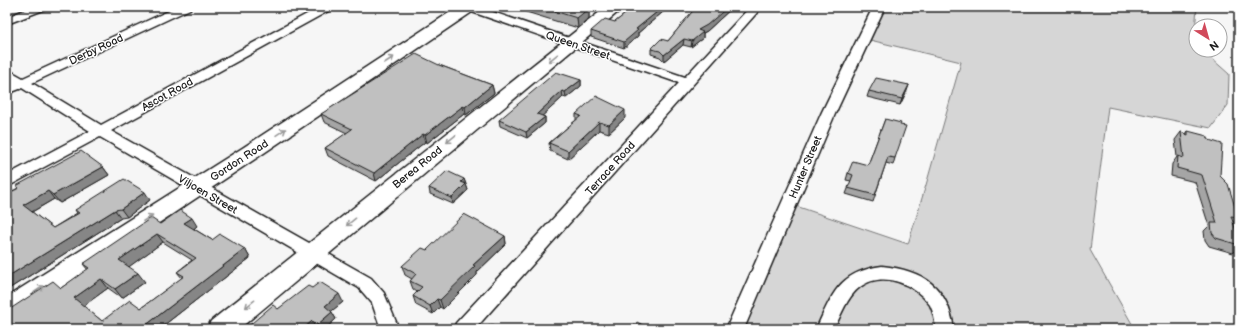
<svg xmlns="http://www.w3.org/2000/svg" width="1246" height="336" font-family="'Balsamiq Sans',sans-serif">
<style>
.green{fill:#d6d6d6;stroke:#797979}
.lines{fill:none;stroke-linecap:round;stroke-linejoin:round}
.street-casing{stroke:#1c1c1c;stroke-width:3}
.secondary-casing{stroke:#1c1c1c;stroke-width:3}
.street{fill:#fff;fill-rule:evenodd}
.secondary{fill:#fff;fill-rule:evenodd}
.wall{fill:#a5a5a5;stroke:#1c1c1c;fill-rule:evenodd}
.shaded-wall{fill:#868686;stroke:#1c1c1c}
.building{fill:#c0c0c0;stroke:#1c1c1c;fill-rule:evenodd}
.oneway{stroke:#999}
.labels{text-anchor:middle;stroke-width:3;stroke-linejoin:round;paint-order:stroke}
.street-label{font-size:11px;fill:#1c1c1c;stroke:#fff}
</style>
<rect width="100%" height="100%" fill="#f6f6f6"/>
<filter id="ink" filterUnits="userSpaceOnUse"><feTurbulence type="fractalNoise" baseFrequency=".025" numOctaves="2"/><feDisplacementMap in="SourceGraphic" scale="8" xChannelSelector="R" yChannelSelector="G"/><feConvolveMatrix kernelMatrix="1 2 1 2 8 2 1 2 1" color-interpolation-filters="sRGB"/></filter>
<g filter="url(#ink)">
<!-- green -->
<path class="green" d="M 883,7 L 1197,7 L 1194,43 L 1196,45 L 1196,50 L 1202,50 L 1229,74 L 1228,105 L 1211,128 L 1108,107 L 1090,250 L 1135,329 L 728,329 L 787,203 L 908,244 L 926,185 L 961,62 L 870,40 Z"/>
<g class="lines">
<!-- street casing -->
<g class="street-casing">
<g id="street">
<path d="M 32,7 L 48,7 L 46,9 L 7,24 L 7,17 Z"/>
<path d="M 177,7 L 192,7 L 190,9 L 32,83 L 101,125 L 320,7 L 334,7 L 332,9 L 111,131 L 371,278 L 384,293 L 399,329 L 381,329 L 372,303 L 359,288 L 100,137 L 7,187 L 7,175 L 90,131 L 22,88 L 7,94 L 7,85 L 13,82 L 7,79 L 7,69 L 23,78 Z"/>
<path d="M 461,7 L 478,7 L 685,77 L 750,7 L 762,7 L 475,329 L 454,329 L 456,323 L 679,83 L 463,9 Z"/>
<path d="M 873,7 L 885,7 L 835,114 L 744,329 L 726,329 L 821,114 Z"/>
<path d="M 882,266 C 923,270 948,287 954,329 L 936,329 C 935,321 934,313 930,305 C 915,284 883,270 860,287 C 847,297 841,315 834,329 L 816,329 C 833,293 839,272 882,266 Z"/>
</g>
</g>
<!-- secondary casing -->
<g class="secondary-casing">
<g id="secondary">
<path d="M 458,7 L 477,7 L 475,10 L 258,157 L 16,318 L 7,321 L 7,297 L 244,147 Z"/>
<path d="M 606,7 L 624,7 L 239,329 L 207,329 L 211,321 Z"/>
</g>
</g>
<!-- street -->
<use href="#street" class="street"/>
<!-- secondary -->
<use href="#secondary" class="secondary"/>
</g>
<!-- wall -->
<g class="wall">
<path d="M 510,7 L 594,7 L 589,11 L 589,19 L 578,28 Z"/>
<path d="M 634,7 L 669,7 L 638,33 L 638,36 L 624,48 L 591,37 L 591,31 L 615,22 Z"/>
<path d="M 696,7 L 733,7 L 707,31 L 703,33 L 703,38 L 691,47 L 683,45 L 664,61 L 660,57 L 651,54 L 651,49 L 668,41 Z"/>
<path d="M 439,65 L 492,85 L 494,93 L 466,115 L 464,114 L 427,143 L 425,142 L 376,181 L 328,156 L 325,148 L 347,133 L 324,122 L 321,114 Z"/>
<path d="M 581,80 L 581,86 L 566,98 L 563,97 L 542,116 L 545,117 L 545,123 L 527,138 L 500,126 L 499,120 Z"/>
<path d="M 909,85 L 900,105 L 867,97 L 869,91 Z"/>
<path d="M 576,114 L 625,118 L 609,133 L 599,130 L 568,159 L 550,151 L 549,143 L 576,120 Z"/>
<path d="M 885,119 L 895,158 L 893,165 L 886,163 L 873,202 L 846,194 L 851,181 L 846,180 L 848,173 L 868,165 Z"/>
<path d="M 1188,131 L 1220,176 L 1238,217 L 1233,222 L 1239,245 L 1239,248 L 1233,253 L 1209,246 L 1205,240 L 1204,231 L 1209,226 L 1195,182 L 1171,176 L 1172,164 L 1177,157 L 1175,140 L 1181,132 L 1186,134 Z"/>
<path d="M 103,167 L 109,175 L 60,203 L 54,199 L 32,212 L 53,228 L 77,213 L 75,210 L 150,200 L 127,217 L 121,218 L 7,290 L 7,194 L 18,188 L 16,186 Z"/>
<path d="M 464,179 L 468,190 L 453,204 L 430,194 L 429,188 Z"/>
<path d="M 160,224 L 197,226 L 194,229 L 212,240 L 245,249 L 250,258 L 159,329 L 7,329 L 61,288 L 88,270 L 83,264 ZM 163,242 L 192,260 L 177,272 L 182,278 L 141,308 L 102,321 L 83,306 L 108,288 L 122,298 L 145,282 L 128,267 Z"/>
<path d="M 505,236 L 506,244 L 477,272 L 477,275 L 443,309 L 440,307 L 433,314 L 416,305 L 413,296 L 417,292 L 413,289 L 410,281 L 412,279 L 405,275 L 402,266 L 427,250 Z"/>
<path d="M 312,288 L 343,302 L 331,311 L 336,319 L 325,329 L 317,329 L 278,309 Z"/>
</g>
<!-- shaded-wall -->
<g class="shaded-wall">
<path d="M 582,7 L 594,7 L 589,11 L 589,19 L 578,28 L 577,18 Z"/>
<path d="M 663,7 L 669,7 L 638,33 L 638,36 L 624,48 L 624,42 L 636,29 Z"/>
<path d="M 728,7 L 733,7 L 707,31 L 703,33 L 703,38 L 691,47 L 692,41 L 698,30 Z"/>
<path d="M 684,39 L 683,45 L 664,61 L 664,55 Z"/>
<path d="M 581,80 L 581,86 L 566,98 L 565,92 Z"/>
<path d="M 492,85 L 494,93 L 466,115 L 465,107 Z"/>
<path d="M 909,85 L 907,91 L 900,105 L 902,99 Z"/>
<path d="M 562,91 L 563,97 L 538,120 L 537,114 Z"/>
<path d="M 463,106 L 464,114 L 427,143 L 425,135 Z"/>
<path d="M 625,110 L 625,118 L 609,133 L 609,125 Z"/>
<path d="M 545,117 L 545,123 L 527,138 L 526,132 Z"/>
<path d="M 599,122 L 599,130 L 568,159 L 568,151 Z"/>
<path d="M 423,134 L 425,142 L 376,181 L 374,173 Z"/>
<path d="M 103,167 L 109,175 L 60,203 L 53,195 Z"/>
<path d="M 464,179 L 468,190 L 453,204 L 452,198 L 461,182 Z"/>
<path d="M 48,191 L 54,199 L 30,213 L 23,205 Z"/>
<path d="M 145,192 L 150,200 L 127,217 L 121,209 Z"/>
<path d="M 115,210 L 121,218 L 7,290 L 7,277 Z"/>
<path d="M 192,218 L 197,226 L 190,232 L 184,223 Z"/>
<path d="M 157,234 L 163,242 L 126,269 L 119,260 Z"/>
<path d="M 505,236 L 506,244 L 477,272 L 477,275 L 443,309 L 440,300 L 473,265 Z"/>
<path d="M 245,249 L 250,258 L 159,329 L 141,329 Z"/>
<path d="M 138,273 L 145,282 L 122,298 L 115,289 Z"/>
<path d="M 101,279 L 108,288 L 82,307 L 74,298 Z"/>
<path d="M 339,294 L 343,302 L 328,314 L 325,306 Z"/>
<path d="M 437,299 L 440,307 L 433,314 L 430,306 Z"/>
<path d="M 332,312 L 336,319 L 325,329 L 320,329 L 317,325 Z"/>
<path d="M 312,321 L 316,329 L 303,329 Z"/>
</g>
<!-- building -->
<g class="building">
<path d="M 541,7 L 582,7 L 588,9 L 577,18 Z"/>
<path d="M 634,7 L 663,7 L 636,29 L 638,30 L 624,42 L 591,31 L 605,19 L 615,22 Z"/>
<path d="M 696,7 L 728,7 L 707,25 L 698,30 L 703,32 L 692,41 L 684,39 L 664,55 L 660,51 L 651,49 L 661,39 L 668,41 Z"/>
<path d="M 416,54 L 439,65 L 492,85 L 465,107 L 463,106 L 425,135 L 423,134 L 374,173 L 325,148 L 352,129 L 321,114 Z"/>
<path d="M 556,72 L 581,80 L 565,92 L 562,91 L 537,114 L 545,117 L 526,132 L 499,120 Z"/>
<path d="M 876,78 L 909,85 L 902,99 L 869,91 Z"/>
<path d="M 596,96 L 625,110 L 609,125 L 599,122 L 568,151 L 549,143 L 581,116 L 576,114 Z"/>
<path d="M 885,119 L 901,123 L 900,125 L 906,126 L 895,158 L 888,157 L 875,195 L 848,188 L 853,175 L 848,173 L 853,161 L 868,165 Z"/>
<path d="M 1188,131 L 1207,136 L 1209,140 L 1222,144 L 1220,176 L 1228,184 L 1238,217 L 1231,216 L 1239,240 L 1239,245 L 1216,238 L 1212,233 L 1211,223 L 1217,223 L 1202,175 L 1177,168 L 1178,156 L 1184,158 L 1181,132 L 1188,135 Z"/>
<path d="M 81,151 L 103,167 L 53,195 L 48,191 L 23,205 L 53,228 L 79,213 L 75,210 L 124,179 L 145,192 L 121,209 L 115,210 L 7,277 L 7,194 L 19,188 L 16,186 Z"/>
<path d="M 447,171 L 464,179 L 461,182 L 466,184 L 452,198 L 429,188 Z"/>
<path d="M 180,210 L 192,218 L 184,223 L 212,240 L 220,234 L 245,249 L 141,329 L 7,329 L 7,311 L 53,281 L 61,288 L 89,268 L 83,264 L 151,218 L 160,224 ZM 157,234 L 196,258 L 177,272 L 184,276 L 141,308 L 130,300 L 102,321 L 74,298 L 101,279 L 115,289 L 138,273 L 119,260 Z"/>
<path d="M 464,214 L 505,236 L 473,265 L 475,266 L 440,300 L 437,299 L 430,306 L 413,296 L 422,287 L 410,281 L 416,274 L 402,266 L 422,248 L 427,250 Z"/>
<path d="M 320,282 L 339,294 L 325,306 L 332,312 L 317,325 L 312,321 L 303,329 L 245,329 L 273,305 L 278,309 L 308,286 L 312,288 Z"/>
<path d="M 637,322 L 650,329 L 632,329 Z"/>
<path d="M 491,324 L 498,329 L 486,329 Z"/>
</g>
<!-- one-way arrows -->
<defs><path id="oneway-shaft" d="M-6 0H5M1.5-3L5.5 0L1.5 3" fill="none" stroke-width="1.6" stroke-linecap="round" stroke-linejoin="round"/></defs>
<g class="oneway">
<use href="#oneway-shaft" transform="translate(553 58) rotate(141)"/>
<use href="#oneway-shaft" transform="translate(389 60) rotate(-33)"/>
<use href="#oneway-shaft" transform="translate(281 132) rotate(-34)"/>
<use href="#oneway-shaft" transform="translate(451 139) rotate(141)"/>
<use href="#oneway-shaft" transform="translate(148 218) rotate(-33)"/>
<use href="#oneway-shaft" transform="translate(351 222) rotate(141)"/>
<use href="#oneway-shaft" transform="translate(39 289) rotate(-34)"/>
<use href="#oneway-shaft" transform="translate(250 304) rotate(141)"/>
</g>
</g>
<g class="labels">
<!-- street labels -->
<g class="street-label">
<text transform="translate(578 45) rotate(19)" y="4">Queen Street</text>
<text transform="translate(96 49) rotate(-25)" y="4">Derby Road</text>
<text transform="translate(167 94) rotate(-29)" y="4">Ascot Road</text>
<text transform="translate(239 160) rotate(-33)" y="4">Gordon Road</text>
<text transform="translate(417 167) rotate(-39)" y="4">Berea Road</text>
<text transform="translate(805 167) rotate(-67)" y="4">Hunter Street</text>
<text transform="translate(610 168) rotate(-48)" y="4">Terrace Road</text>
<text transform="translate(208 194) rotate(30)" y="4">Viljoen Street</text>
</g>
</g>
<!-- margin -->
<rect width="1246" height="336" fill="none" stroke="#fff" stroke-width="24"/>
<rect x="12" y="12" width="1222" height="312" fill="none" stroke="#1c1c1c" stroke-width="1.5" filter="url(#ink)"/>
<!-- north arrow -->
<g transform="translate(1208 38) rotate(143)"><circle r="19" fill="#ffffff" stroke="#a4a4a4"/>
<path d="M0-3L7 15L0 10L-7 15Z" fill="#d1495b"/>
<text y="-6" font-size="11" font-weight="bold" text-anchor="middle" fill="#1c1c1c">N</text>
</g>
</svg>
